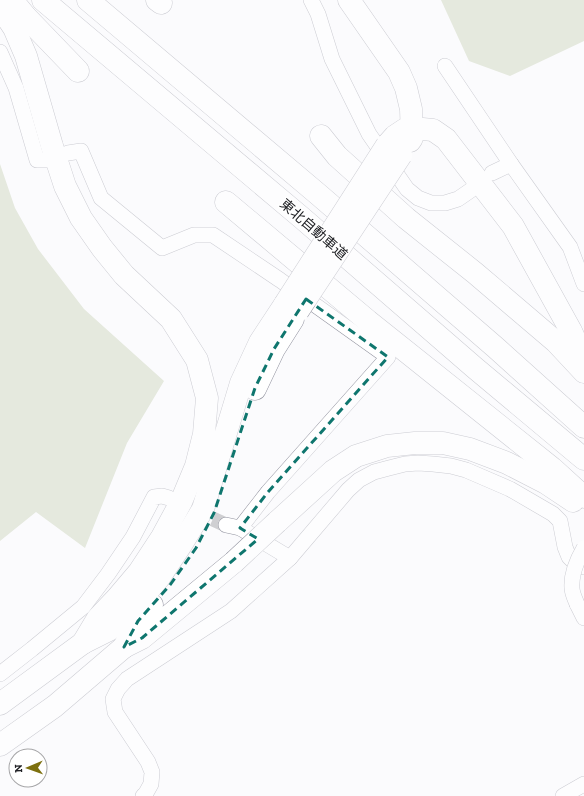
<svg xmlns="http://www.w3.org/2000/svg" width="584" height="796" font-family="'Zilla Slab','Noto Sans JP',serif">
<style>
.green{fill:#c9d2b8}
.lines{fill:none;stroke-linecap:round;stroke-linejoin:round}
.street-tunnel{stroke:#cfcfd2;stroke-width:15;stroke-dasharray:15 8;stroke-linecap:butt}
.street-casing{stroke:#9394a0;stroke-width:16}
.highway-casing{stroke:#9394a0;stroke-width:23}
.street{stroke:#fff;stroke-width:15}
.highway{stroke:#fff;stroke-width:22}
.street-bridge-casing{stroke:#9394a0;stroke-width:16;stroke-linecap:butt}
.highway-bridge-casing{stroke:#9394a0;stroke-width:23;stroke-linecap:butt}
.street-bridge{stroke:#fff;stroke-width:15}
.highway-bridge{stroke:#fff;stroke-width:22}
.marked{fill:none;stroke:#0f766e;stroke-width:3;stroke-dasharray:8 5;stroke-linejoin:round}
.labels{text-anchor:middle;stroke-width:3;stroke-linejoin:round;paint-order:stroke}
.street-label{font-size:14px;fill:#202125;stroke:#fff}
</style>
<rect width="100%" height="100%" fill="#fbfbfd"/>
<!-- green -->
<g class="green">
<path d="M 441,0 L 584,0 L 584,41 L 510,76 L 469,61 Z"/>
<path d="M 0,164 L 15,208 L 38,249 L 84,309 L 164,381 L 127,443 L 85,548 L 36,512 L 0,541 Z"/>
</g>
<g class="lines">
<!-- street-tunnel -->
<path class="street-tunnel" d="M 171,500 L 226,525"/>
<!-- street casing -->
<g class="street-casing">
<g id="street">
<path d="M 311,0 L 318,14 L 332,59 L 369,134 L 407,189 L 418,198 L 431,203 L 445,203 L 458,199 L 471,190"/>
<path d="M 0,52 L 16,88 L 37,160 L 47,160"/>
<path d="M 445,66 L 511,164 L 570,247 L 584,284"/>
<path d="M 68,153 L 81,151 L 101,198 L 162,248 L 194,235 L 213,235 L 280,280 L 388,357 L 268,492 L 240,528"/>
<path d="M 492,173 L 511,164"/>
<path d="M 226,525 L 240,528 L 290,558"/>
<path d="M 577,604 L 584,618"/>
<path d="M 0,674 L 32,649 L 83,607 L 108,574 L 133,537 L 154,497 L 162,496 L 169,498"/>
<path d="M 143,796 L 146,793 L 151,784 L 152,772 L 148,762 L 115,712 L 113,699 L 118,689 L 127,679 L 231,611 L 290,558 L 348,490 L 359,480 L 374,472 L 389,468 L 405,464 L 418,463 L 433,464 L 451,466 L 466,470 L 510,489 L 553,514 L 560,521 L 565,547 L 569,557 L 578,566 L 584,567"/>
<path d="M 563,796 L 584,784"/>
</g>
</g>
<!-- highway casing -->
<g class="highway-casing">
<g id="highway">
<path d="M 12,0 L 26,17 L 78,71"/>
<path d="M 43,0 L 302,218 L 475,368 L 584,459"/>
<path d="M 88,0 L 319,195 L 495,347 L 584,427"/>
<path d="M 157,0 L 161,3"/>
<path d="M 349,0 L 399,72 L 406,88 L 411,109 L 412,138 L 410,141"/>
<path d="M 0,7 L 14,28 L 26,56 L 52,146 L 65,186 L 81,218 L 102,248 L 124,275 L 171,319 L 197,360 L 207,398 L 204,434 L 196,466 L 181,502 L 162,537 L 139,572 L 117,598 L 98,618 L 83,643"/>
<path d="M 321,136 L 337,156 L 406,218 L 475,273 L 556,342 L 584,372"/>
<path d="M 387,145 L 395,136 L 404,130 L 412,128 L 433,130 L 446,139 L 513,226 L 571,331 L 584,359"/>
<path d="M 226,202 L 368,321 L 552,468 L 584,497"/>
<path d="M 255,389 L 274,349 L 293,319"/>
<path d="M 277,522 L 333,471 L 356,456 L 387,446 L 415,443 L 443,443 L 470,449 L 507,463 L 546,483 L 573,501"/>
<path d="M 124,647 L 138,621 L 152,605"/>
<path d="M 0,704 L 83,643 L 109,630 L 132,609 L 159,578 L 181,545 L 203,509 L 241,383 L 260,342 L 285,304"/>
<path d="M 0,745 L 55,706 L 124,647 L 142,638 L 234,562"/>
</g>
</g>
<!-- street -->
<use href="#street" class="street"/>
<!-- highway -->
<use href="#highway" class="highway"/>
<!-- street-bridge casing -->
<g class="street-bridge-casing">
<path id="street-bridge" d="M 577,604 C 575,599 572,593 572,588 C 571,574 577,560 584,548"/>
</g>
<!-- highway-bridge casing -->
<g class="highway-bridge-casing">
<g id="highway-bridge">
<path d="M 285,304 L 387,145"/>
<path d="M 298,311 L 401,155"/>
<path d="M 234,562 L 277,522"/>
</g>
</g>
<!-- street-bridge -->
<use href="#street-bridge" class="street-bridge"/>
<!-- highway-bridge -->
<use href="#highway-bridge" class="highway-bridge"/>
</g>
<!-- marked area -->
<path d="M0 0H584V796H0ZM 306,299 L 388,357 L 268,492 L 240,528 L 258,539 L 142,638 L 124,647 L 138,621 L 170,585 L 196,548 L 214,513 L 255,388 L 274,349 Z" fill="#fbfbfd" fill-opacity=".55" fill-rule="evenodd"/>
<path class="marked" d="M 306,299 L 388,357 L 268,492 L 240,528 L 258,539 L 142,638 L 124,647 L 138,621 L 170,585 L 196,548 L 214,513 L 255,388 L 274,349 Z"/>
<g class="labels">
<!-- street labels -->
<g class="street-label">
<text transform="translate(314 229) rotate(41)" y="5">東北自動車道</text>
</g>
</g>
<!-- north arrow -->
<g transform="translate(28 768) rotate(268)"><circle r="19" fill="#ffffff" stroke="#a6a6a8"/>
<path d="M0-3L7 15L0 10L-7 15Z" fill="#7d700f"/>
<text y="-6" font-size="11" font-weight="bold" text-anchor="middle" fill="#202125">N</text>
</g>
</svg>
